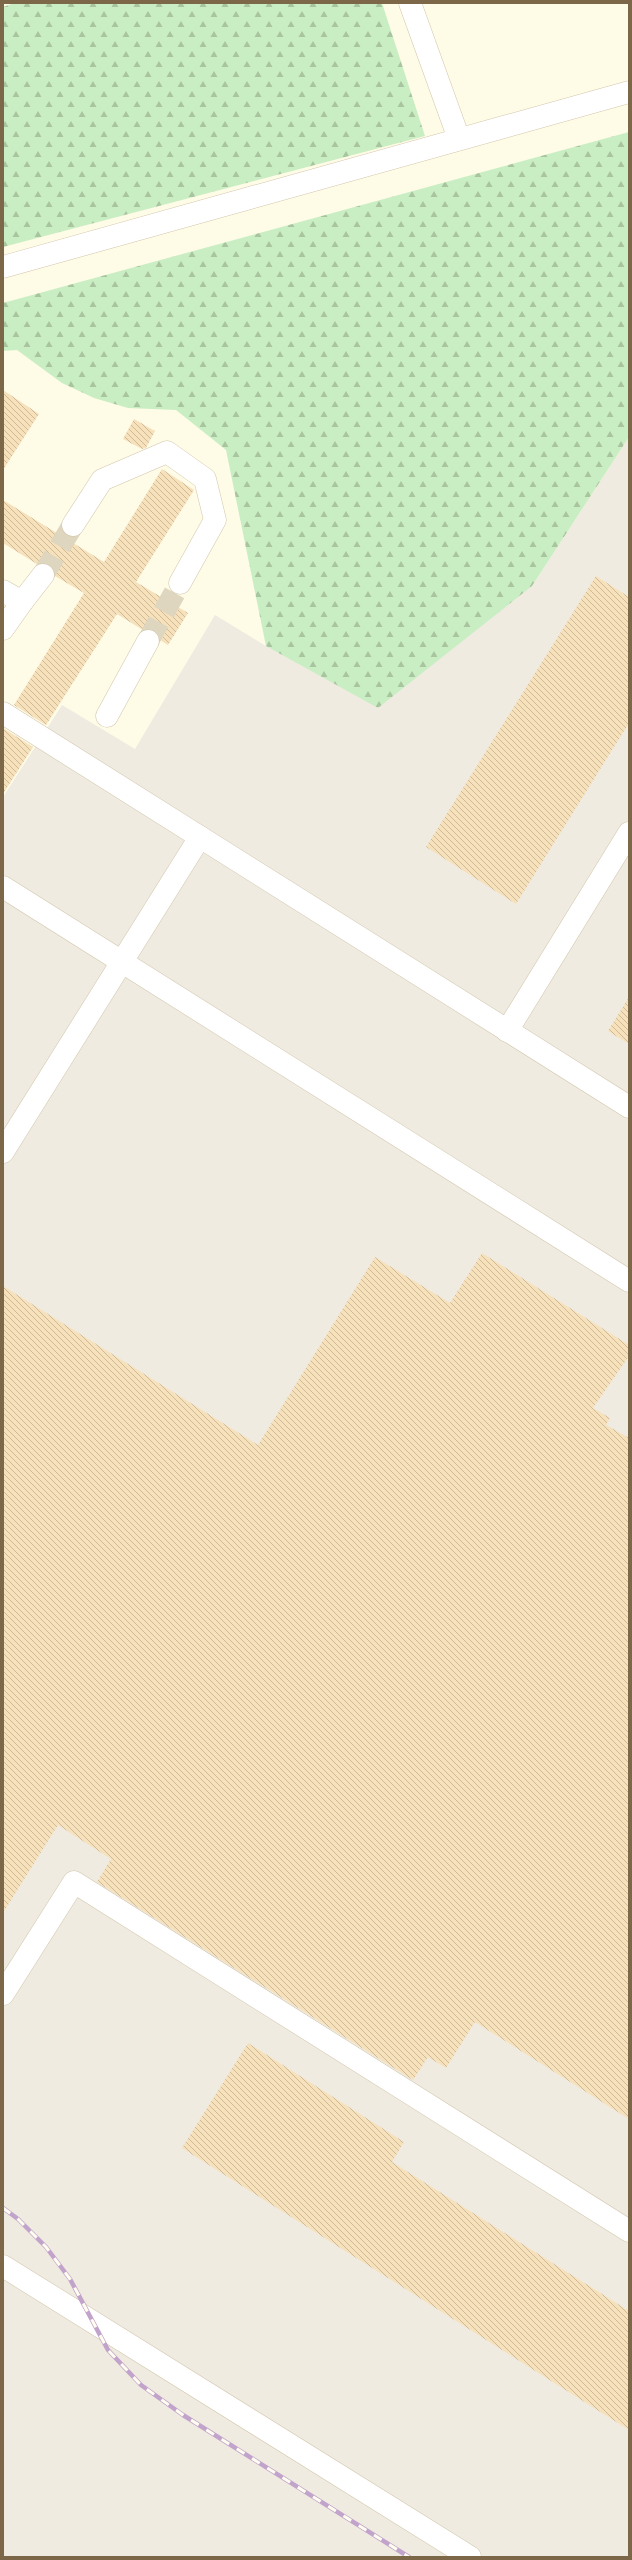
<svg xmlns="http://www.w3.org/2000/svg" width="632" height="2560" font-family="Manrope,sans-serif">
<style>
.industrial{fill:#efebe1}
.forest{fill:url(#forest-firs)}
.building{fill:url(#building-back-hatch)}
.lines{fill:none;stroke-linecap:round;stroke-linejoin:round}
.minor-tunnel{stroke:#ded6bf;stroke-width:22;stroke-dasharray:22 11;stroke-linecap:butt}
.minor-casing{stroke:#d3c6ab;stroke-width:23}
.minor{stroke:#fff;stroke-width:22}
.rail-casing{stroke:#c2a3cb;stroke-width:4.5}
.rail{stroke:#fffdef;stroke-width:3;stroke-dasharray:9;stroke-linecap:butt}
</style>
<defs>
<pattern id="forest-firs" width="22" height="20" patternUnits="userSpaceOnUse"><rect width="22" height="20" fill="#caeec3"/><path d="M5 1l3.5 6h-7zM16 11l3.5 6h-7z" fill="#a9c5a0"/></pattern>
<pattern id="building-back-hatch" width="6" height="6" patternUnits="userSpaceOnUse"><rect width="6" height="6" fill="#f7e1bb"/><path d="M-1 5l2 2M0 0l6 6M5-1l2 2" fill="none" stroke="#cdba9a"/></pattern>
</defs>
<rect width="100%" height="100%" fill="#fefbe7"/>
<!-- industrial -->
<path class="industrial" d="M 629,437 L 629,2557 L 3,2557 L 3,797 L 62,705 L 135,749 L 215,615 L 266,646 L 532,586 Z"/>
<!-- forest -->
<g class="forest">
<path d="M 14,3 L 382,3 L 425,136 L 3,247 L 3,7 Z"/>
<path d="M 629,132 L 629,437 L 532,586 L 378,708 L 266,646 L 226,450 L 176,410 L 128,408 L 94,398 L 62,383 L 17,350 L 3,351 L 3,303 Z"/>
</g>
<!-- building -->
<g class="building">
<path d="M 3,390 L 39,414 L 3,470 Z"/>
<path d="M 134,419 L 155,431 L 146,448 L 142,449 L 123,439 Z"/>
<path d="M 162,469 L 194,490 L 136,582 L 188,613 L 168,645 L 160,640 L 154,630 L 143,630 L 117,614 L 46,725 L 14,705 L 84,593 L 55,576 L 50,565 L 44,563 L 37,564 L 3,543 L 3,500 L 104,562 Z"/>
<path d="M 596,576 L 629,597 L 629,723 L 516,904 L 426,847 Z"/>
<path d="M 3,728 L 33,747 L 3,794 Z"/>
<path d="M 629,997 L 629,1044 L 608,1031 Z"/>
<path d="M 482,1253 L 629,1345 L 629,1356 L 593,1408 L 610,1418 L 606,1425 L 629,1438 L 629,2119 L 475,2022 L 446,2068 L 428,2057 L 413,2080 L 97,1882 L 111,1859 L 58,1825 L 3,1913 L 3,1286 L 258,1445 L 375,1257 L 450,1303 Z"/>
<path d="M 248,2043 L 404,2142 L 392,2162 L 629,2311 L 629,2430 L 182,2148 Z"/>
</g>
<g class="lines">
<!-- minor-tunnel -->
<g class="minor-tunnel">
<path d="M 43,575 L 73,525"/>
<path d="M 148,641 L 180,583"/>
</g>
<!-- minor casing -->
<g class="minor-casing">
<g id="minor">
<path d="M 410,3 L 459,139"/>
<path d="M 3,267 L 629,92"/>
<path d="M 73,525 L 102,480 L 167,452 L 205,479 L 215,520 L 180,583"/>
<path d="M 3,591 L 22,602 L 3,629"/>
<path d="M 22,602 L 43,575"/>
<path d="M 3,713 L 629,1107"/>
<path d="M 107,716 L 148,641"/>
<path d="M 3,887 L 629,1281"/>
<path d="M 507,1031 L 629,833"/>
<path d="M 3,1152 L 200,837"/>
<path d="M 3,1994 L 74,1882 L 629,2231"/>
<path d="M 3,2266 L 470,2557"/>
</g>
</g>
<!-- minor -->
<use href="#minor" class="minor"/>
<!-- rail casing -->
<g class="rail-casing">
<path id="rail" d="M 3,2208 L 18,2219 L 46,2247 L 70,2279 L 108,2350 L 141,2385 L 183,2415 L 409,2557"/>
</g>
<!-- rail -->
<use href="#rail" class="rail"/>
</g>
<!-- border -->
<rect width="632" height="2560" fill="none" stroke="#7c6748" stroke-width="8"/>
</svg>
